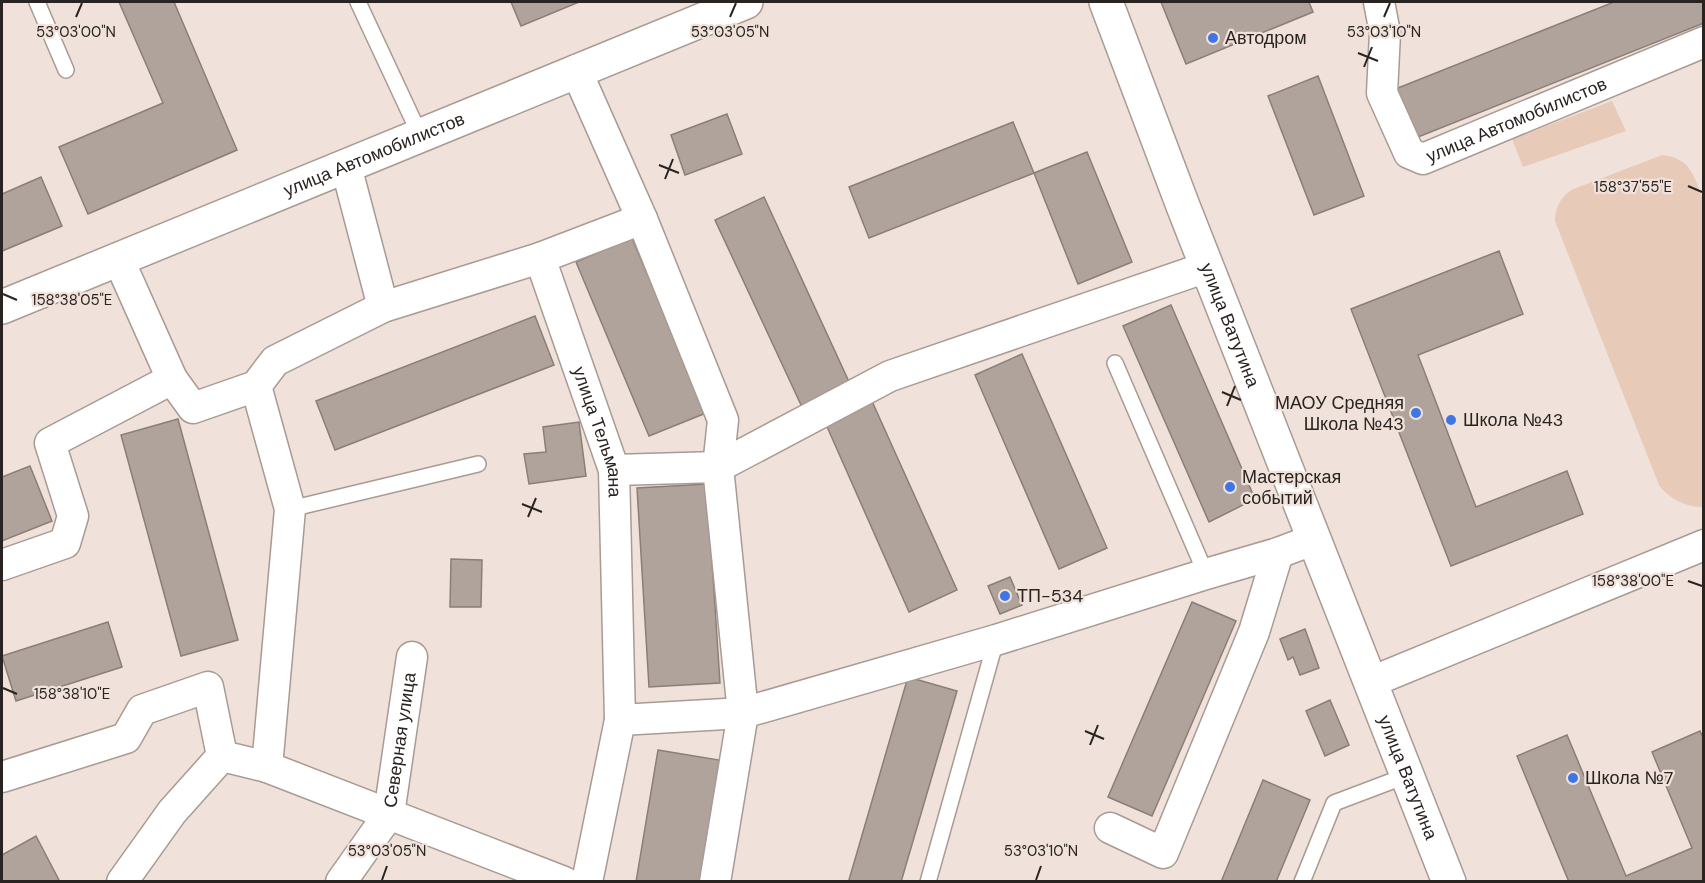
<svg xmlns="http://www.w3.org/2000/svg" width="1705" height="883" font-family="'DM Sans',sans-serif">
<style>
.green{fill:#e8cab9}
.building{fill:#b0a39c;stroke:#8b7e77;stroke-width:1.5}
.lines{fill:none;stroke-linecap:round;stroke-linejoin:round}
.service-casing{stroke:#a89b93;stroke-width:18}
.minor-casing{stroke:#a89b93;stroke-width:33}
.tertiary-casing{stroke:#a89b93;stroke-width:36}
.service{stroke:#fff;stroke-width:15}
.minor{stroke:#fff;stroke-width:30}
.tertiary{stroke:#fff;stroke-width:33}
.ticks{fill:none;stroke:#292421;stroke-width:2}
.poi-dot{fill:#4075e5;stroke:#f0e2da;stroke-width:2}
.labels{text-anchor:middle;stroke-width:4.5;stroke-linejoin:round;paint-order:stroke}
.poi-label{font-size:18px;fill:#292421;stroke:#f0e2da;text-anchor:start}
.street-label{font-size:18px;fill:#292421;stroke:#f0e2da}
.ticks-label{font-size:15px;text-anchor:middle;fill:#292421;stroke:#f0e2da;stroke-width:4.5;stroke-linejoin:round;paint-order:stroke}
</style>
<rect width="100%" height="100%" fill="#f0e2da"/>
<!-- green -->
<g class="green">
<path d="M 1612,101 L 1626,131 L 1523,167 L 1512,139 Z"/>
<path d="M 1662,155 C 1691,158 1694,176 1703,200 L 1703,507 C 1686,507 1669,499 1659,485 L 1555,221 C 1555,208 1560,198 1571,190 Z"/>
</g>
<!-- building -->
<g class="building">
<path d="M 119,2 L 174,2 L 237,150 L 88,214 L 59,147 L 163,103 Z"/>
<path d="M 511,2 L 579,2 L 521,26 Z"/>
<path d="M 1161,2 L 1309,2 L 1313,12 L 1186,64 Z"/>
<path d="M 1614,2 L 1704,2 L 1704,23 L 1408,141 L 1388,92 Z"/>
<path d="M 1318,76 L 1364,196 L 1314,215 L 1268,96 Z"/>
<path d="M 727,114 L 742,154 L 685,175 L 671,135 Z"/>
<path d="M 1013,122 L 1034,173 L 869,238 L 849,187 Z"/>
<path d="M 1087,152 L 1132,262 L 1078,284 L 1034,173 Z"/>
<path d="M 41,177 L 62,226 L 2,251 L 2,194 Z"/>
<path d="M 764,197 L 850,384 L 802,407 L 715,220 Z"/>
<path d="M 632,238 L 706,413 L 649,436 L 576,262 Z"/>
<path d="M 1499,251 L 1523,314 L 1418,355 L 1476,507 L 1567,471 L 1583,514 L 1451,566 L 1351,309 Z"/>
<path d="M 1171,305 L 1255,499 L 1209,522 L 1123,326 Z"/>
<path d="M 535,316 L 554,365 L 335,450 L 316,401 Z"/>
<path d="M 1022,354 L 1107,548 L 1059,569 L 975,375 Z"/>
<path d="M 871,399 L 957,590 L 909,612 L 824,420 Z"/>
<path d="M 178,419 L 238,640 L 181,656 L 121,435 Z"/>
<path d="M 579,422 L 586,476 L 529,484 L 524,454 L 546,452 L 543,427 Z"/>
<path d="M 30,466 L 52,521 L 2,541 L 2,477 Z"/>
<path d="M 707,484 L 720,683 L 649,687 L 637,488 Z"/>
<path d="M 451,559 L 482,560 L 481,607 L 450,607 Z"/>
<path d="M 1010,577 L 1022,605 L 1000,614 L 988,586 Z"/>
<path d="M 1192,602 L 1236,621 L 1152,816 L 1108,797 Z"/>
<path d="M 108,622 L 122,667 L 16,701 L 2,656 Z"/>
<path d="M 1305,629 L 1319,668 L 1300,675 L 1293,657 L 1288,660 L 1280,639 Z"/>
<path d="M 908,677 L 957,691 L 901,882 L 852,882 L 849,880 Z"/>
<path d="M 1330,700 L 1349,745 L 1325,756 L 1306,711 Z"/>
<path d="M 1700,731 L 1704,740 L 1704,882 L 1569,882 L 1517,756 L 1567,735 L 1626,876 L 1692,848 L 1652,752 Z"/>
<path d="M 658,750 L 725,761 L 705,882 L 636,882 Z"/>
<path d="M 1263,780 L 1310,800 L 1276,882 L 1221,882 Z"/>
<path d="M 36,836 L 60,882 L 2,882 L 2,855 Z"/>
</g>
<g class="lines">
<!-- service casing -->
<g class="service-casing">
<g id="service">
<path d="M 37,2 L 66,70"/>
<path d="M 358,2 L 420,135"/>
<path d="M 1115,363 L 1206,574"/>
<path d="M 290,509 L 478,464"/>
<path d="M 928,882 L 996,640"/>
<path d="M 1302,882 L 1334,803 L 1408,775"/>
</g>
</g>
<!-- minor casing -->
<g class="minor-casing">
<g id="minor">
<path id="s1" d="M 1379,2 L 1385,33 L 1382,93 L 1409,153 L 1423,159 L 1704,42"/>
<path id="s2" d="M 576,70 L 642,219 L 540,258 L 614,470 L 620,720 L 587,882"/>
<path d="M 346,166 L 383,307"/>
<path d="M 642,219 L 723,420 L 718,467 L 743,713 L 715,882"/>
<path d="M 118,258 L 172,379"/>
<path d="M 256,386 L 290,509 L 267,767 L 564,882"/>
<path d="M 614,470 L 718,467 L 890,376 L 1207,267"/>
<path d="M 2,565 L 65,543 L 73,516 L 50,443 L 172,379 L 193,408 L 256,386 L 275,361 L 383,307 L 540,258"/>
<path d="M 1371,682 L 1704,545"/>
<path d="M 620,720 L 743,713 L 996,640 L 1206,574 L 1278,553 L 1315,539"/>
<path d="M 2,777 L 126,738 L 142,710 L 208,687 L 222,756 L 267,767"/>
<path d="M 1110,828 L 1163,853 L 1254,632 L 1278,553"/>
<path d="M 122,882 L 172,812 L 222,756"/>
<path id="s3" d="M 341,882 L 389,814 L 412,657"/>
</g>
</g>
<!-- tertiary casing -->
<g class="tertiary-casing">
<g id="tertiary">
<path id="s4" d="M 1106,2 L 1183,206 L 1449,882"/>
<path id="s5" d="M 2,307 L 746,2"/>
</g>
</g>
<!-- service -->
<use href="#service" class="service"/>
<!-- minor -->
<use href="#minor" class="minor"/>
<!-- tertiary -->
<use href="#tertiary" class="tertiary"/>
</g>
<!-- ticks -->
<path class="ticks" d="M 76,17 L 82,3M 730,17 L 736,3M 1384,17 L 1390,3M 1358,53 L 1378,61M 1364,67 L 1372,47M 659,165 L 679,173M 665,179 L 673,159M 1688,186 L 1702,192M 3,294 L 17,300M 1222,392 L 1241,400M 1227,406 L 1235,386M 522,504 L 542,512M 528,517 L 536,498M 1688,581 L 1702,586M 3,688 L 17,694M 1085,731 L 1104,739M 1090,745 L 1098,725M 382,880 L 387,866M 1036,880 L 1041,866"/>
<!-- markers -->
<g class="poi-dot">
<circle cx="1213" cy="38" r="6"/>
<circle cx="1416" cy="413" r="6"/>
<circle cx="1451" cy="420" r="6"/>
<circle cx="1230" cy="487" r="6"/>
<circle cx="1005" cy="596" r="6"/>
<circle cx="1573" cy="778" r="6"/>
</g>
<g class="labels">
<!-- poi labels -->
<g class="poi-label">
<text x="1225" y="44">Автодром</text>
<text x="1404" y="409" text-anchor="end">МАОУ Средняя<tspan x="1404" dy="21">Школа №43</tspan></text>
<text x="1463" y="426">Школа №43</text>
<text x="1242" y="483">Мастерская<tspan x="1242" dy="21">событий</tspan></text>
<text x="1017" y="602">ТП-534</text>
<text x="1585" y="784">Школа №7</text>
</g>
<!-- street labels -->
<g class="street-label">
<text dy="6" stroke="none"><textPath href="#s1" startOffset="274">улица Автомобилистов</textPath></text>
<text dy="6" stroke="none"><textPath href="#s5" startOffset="402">улица Автомобилистов</textPath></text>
<text dy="6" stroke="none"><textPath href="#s4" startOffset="346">улица Ватутина</textPath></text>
<text dy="6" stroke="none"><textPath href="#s2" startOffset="456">улица Тельмана</textPath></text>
<text dy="6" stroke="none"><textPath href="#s3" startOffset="158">Северная улица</textPath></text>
<text dy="6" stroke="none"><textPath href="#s4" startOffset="832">улица Ватутина</textPath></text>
</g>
</g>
<g class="ticks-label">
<text x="1384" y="37">53°03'10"N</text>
<text x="76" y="37">53°03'00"N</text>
<text x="730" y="37">53°03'05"N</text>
<text x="1633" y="192">158°37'55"E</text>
<text x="72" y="305">158°38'05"E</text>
<text x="1633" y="586">158°38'00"E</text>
<text x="72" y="699">158°38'10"E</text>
<text x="387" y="856">53°03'05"N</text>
<text x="1041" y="856">53°03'10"N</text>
</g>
<!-- border -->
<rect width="1705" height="883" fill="none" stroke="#292421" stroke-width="6"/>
</svg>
